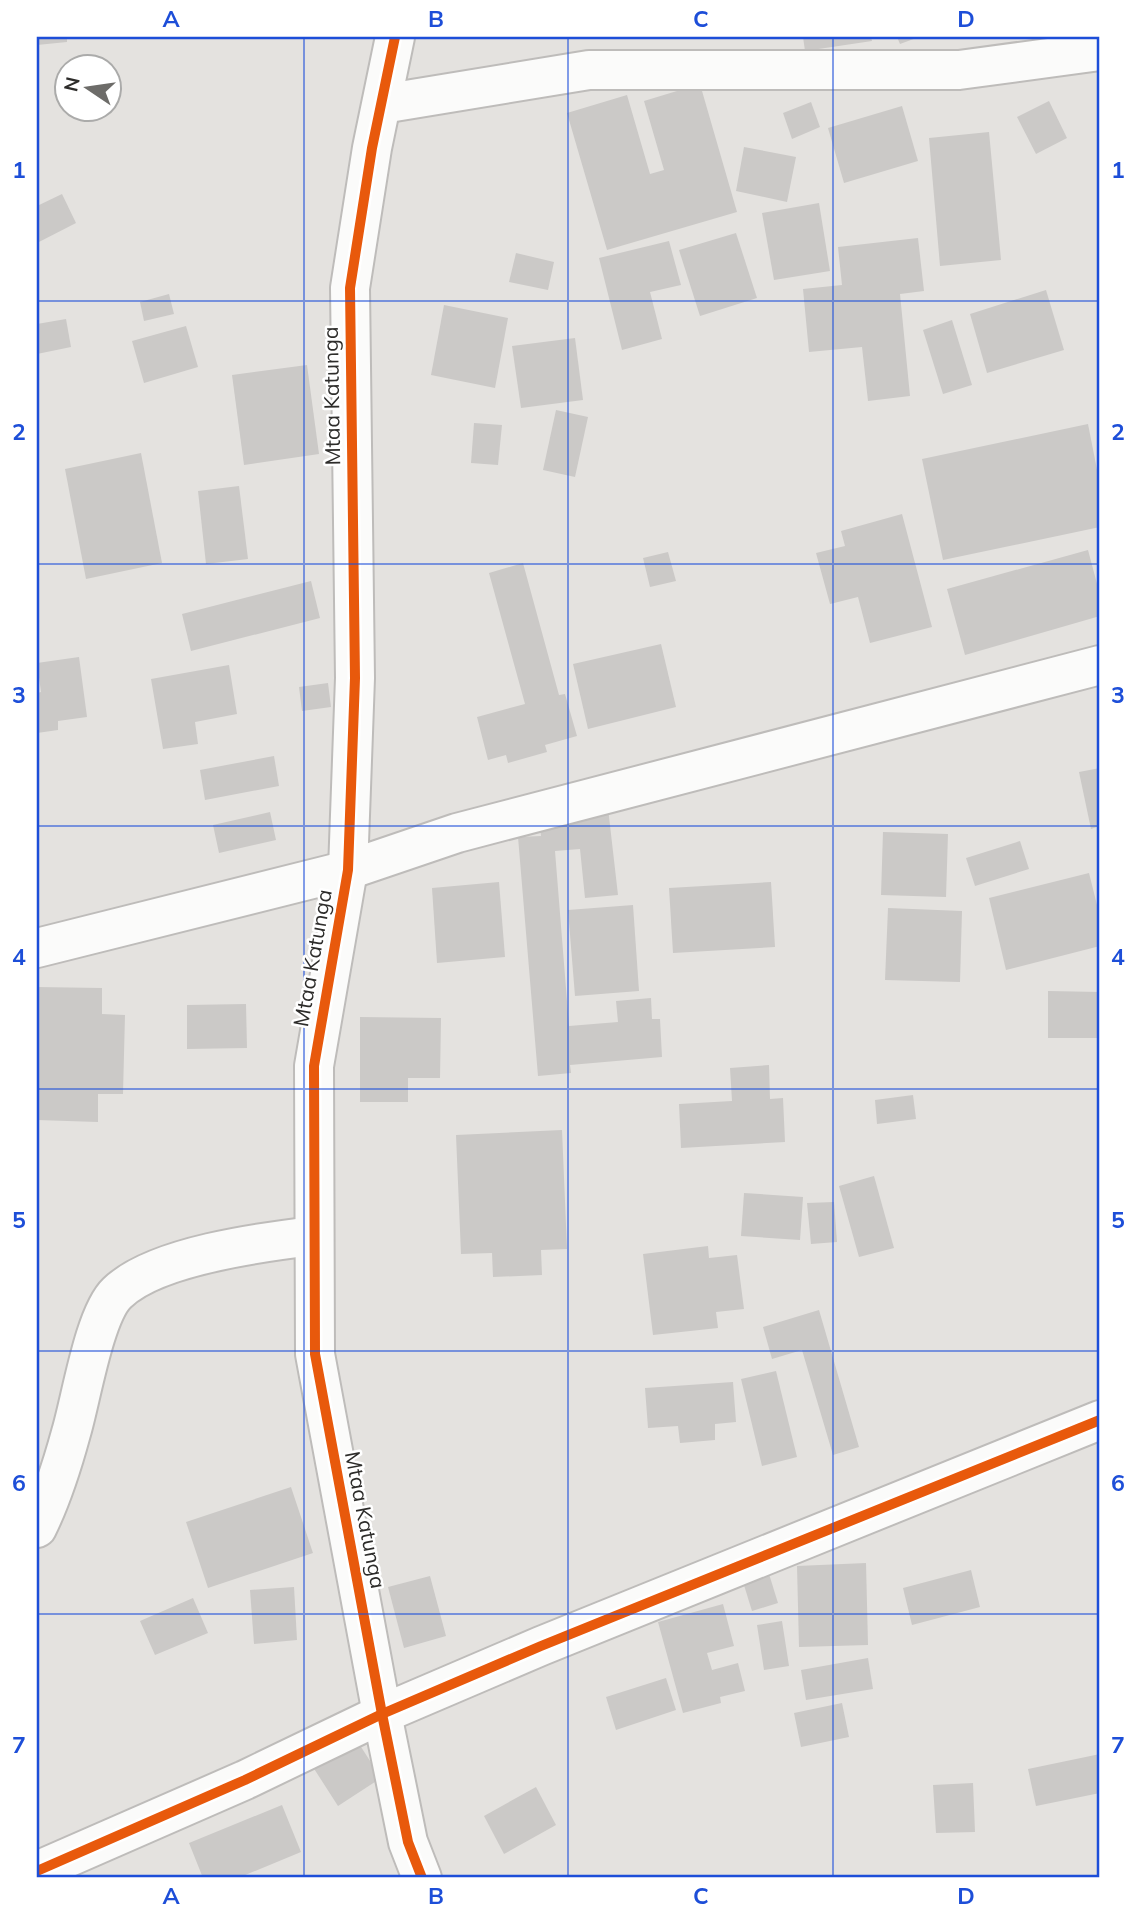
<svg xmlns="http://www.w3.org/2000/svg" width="1137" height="1915" font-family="Mulish,sans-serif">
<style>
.building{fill:#cbc9c7}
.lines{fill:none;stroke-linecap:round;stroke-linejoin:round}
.street-casing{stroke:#bebcba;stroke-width:42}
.street{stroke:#fbfbfa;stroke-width:38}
.cycleway-casing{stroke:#fff;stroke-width:15}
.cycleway{stroke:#e8590c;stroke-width:10}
.grid{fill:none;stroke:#1d4ed8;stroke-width:2;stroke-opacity:0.55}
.labels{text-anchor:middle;stroke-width:5;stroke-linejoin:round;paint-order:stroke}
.street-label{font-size:21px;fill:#2d2c2a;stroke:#fff}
.neatline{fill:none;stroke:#1d4ed8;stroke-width:2.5}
.grid-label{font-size:23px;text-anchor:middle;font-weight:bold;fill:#1d4ed8}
</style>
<rect width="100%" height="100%" fill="#e4e2df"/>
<!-- building -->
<g class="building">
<path d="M 37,37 L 67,37 L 67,42 L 37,45 Z"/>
<path d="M 803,37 L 871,37 L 872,41 L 805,51 Z"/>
<path d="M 897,37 L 919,37 L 900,44 Z"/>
<path d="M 700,84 L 737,212 L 607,250 L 567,113 L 627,95 L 650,174 L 664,170 L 644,101 Z"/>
<path d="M 1049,101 L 1067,138 L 1036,154 L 1017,117 Z"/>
<path d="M 811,102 L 820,127 L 792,139 L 783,113 Z"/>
<path d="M 902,106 L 918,161 L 844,183 L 828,128 Z"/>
<path d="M 989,132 L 1001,260 L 940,266 L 929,138 Z"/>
<path d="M 744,147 L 796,157 L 787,202 L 736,191 Z"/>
<path d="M 62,194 L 76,223 L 37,243 L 37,206 Z"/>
<path d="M 819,203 L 830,271 L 774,280 L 762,213 Z"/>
<path d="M 736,233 L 757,298 L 700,316 L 679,250 Z"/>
<path d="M 918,238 L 924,291 L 900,294 L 910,396 L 868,401 L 862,347 L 809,352 L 803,289 L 842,285 L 838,247 Z"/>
<path d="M 669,241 L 681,285 L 650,292 L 662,339 L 622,350 L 599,258 Z"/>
<path d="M 516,253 L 554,262 L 548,290 L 509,282 Z"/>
<path d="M 1046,290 L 1064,350 L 987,373 L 970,314 Z"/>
<path d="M 169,294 L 174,314 L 144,321 L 140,302 Z"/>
<path d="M 444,305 L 508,318 L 495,388 L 431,375 Z"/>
<path d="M 66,319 L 71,347 L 37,354 L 37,324 Z"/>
<path d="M 952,320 L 972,385 L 943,394 L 923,330 Z"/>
<path d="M 186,326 L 198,367 L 144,383 L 132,341 Z"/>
<path d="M 575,338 L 583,400 L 521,408 L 512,346 Z"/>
<path d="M 307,365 L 319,454 L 244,465 L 232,375 Z"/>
<path d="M 556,410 L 588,417 L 575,477 L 543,470 Z"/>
<path d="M 474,423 L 502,425 L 498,465 L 471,463 Z"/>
<path d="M 1088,424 L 1100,485 L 1100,527 L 943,560 L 922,459 Z"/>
<path d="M 141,453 L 162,563 L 86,579 L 65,469 Z"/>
<path d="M 239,486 L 248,559 L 206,564 L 198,491 Z"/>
<path d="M 902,514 L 932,627 L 870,643 L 858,597 L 830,604 L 816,553 L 845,546 L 841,531 Z"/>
<path d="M 1088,550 L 1100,595 L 1100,616 L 965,655 L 947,589 Z"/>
<path d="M 668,552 L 676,581 L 650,587 L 643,558 Z"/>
<path d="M 523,563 L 559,695 L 565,694 L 577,736 L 545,745 L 547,752 L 508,763 L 506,755 L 488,760 L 477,717 L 525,704 L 489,573 Z"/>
<path d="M 311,581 L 320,618 L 191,651 L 182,614 Z"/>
<path d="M 661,644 L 676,707 L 588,729 L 573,664 Z"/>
<path d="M 79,657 L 87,717 L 58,721 L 58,730 L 37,733 L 37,693 L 41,692 L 37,663 Z"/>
<path d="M 229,665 L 237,714 L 195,722 L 198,744 L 163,749 L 151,679 Z"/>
<path d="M 328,683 L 331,707 L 302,711 L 299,687 Z"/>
<path d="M 274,756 L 279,786 L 205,800 L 200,770 Z"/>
<path d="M 1100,768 L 1100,826 L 1091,829 L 1079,772 Z"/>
<path d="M 608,808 L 618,895 L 585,898 L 580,849 L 555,851 L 569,1026 L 618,1022 L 616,1001 L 651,998 L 652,1019 L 660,1019 L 662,1057 L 570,1065 L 571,1073 L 538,1076 L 518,837 L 541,836 L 539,814 Z"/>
<path d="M 270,812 L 276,840 L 219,853 L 213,825 Z"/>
<path d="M 883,832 L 948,834 L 946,897 L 881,895 Z"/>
<path d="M 1020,841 L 1029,869 L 975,886 L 966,858 Z"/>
<path d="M 1089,873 L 1100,917 L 1100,946 L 1006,970 L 989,898 Z"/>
<path d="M 499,882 L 505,957 L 437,963 L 432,888 Z"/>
<path d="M 771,882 L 775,947 L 673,953 L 669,888 Z"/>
<path d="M 633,905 L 639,991 L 575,996 L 568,910 Z"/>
<path d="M 888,908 L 962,911 L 960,982 L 885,980 Z"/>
<path d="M 37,987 L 102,988 L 102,1014 L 125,1015 L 123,1094 L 98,1094 L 98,1122 L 37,1120 Z"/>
<path d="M 1048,991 L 1100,992 L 1100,1038 L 1048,1038 Z"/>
<path d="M 246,1004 L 247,1048 L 187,1049 L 187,1005 Z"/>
<path d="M 360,1017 L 441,1018 L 440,1078 L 408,1078 L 408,1102 L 360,1102 Z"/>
<path d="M 769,1065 L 770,1099 L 783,1098 L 785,1142 L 681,1148 L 679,1104 L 732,1101 L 730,1068 Z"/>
<path d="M 913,1095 L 916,1119 L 877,1124 L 875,1100 Z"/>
<path d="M 562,1130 L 567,1249 L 541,1250 L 542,1275 L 493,1277 L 492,1253 L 461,1254 L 456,1135 Z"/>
<path d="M 874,1176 L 894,1248 L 859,1257 L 839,1186 Z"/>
<path d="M 744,1193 L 803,1197 L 800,1240 L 741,1236 Z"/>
<path d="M 834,1202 L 837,1242 L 811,1244 L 807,1203 Z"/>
<path d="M 708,1246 L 709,1258 L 737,1255 L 744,1309 L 716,1312 L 718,1328 L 653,1335 L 643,1254 Z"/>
<path d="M 819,1310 L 859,1447 L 833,1455 L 802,1350 L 772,1359 L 763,1327 Z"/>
<path d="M 776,1371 L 797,1457 L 762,1466 L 741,1379 Z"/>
<path d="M 733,1382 L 736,1422 L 715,1424 L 715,1440 L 680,1443 L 678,1426 L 648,1428 L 645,1388 Z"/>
<path d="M 291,1487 L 313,1553 L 208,1588 L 186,1522 Z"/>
<path d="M 866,1563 L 868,1645 L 799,1647 L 797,1566 Z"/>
<path d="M 971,1570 L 980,1607 L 912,1625 L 903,1588 Z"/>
<path d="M 769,1574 L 778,1603 L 752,1611 L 743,1582 Z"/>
<path d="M 430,1576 L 446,1636 L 404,1648 L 388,1587 Z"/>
<path d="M 294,1587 L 297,1640 L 254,1644 L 250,1590 Z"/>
<path d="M 193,1598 L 208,1633 L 155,1655 L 140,1621 Z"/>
<path d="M 723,1604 L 734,1646 L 707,1653 L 712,1670 L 738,1663 L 745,1691 L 720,1697 L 721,1703 L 683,1713 L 658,1622 Z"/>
<path d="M 782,1621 L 789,1666 L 764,1670 L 757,1625 Z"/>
<path d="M 868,1658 L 873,1689 L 806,1700 L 801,1670 Z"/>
<path d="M 666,1678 L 676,1710 L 616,1730 L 606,1697 Z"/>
<path d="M 842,1703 L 849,1737 L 801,1747 L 794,1713 Z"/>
<path d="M 354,1736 L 381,1778 L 338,1806 L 311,1764 Z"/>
<path d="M 1100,1754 L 1100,1793 L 1036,1806 L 1028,1769 Z"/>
<path d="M 973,1783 L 975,1832 L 936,1833 L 933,1785 Z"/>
<path d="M 536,1787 L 556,1825 L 504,1854 L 484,1816 Z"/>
<path d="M 282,1805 L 301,1852 L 238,1878 L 203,1878 L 189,1843 Z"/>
</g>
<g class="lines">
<!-- street casing -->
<g class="street-casing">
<g id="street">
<path d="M 395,37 L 372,148 L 350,288 L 355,678 L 348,870 L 314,1066 L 315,1354 L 382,1714 L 408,1842 L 422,1878"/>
<path d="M 382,104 L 589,70 L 959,70 L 1100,51"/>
<path d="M 37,948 L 348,870 L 457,833 L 1100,665"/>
<path d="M 37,1528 C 52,1498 62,1466 71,1433 C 81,1400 94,1315 117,1293 C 155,1256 262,1242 314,1236"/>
<path d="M 37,1871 L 245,1780 L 382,1714 L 541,1646 L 1100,1420"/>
</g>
</g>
<!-- street -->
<use href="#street" class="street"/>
<!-- cycleway casing -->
<g class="cycleway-casing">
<g id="cycleway">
<path d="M 395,37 L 372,148 L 350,288 L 355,678 L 348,870 L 314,1066 L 315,1354 L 382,1714 L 408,1842 L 422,1878"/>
<path d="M 37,1871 L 245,1780 L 382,1714 L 541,1646 L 1100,1420"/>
</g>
</g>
<!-- cycleway -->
<use href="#cycleway" class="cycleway"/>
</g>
<!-- grid -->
<path class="grid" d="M 304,37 L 304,1878M 568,37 L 568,1878M 833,37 L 833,1878M 37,301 L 1100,301M 37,564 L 1100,564M 37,826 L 1100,826M 37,1089 L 1100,1089M 37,1351 L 1100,1351M 37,1614 L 1100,1614"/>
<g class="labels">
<!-- street labels -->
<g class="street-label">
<text transform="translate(332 396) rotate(-91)" y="7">Mtaa Katunga</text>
<text transform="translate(313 958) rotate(-80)" y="7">Mtaa Katunga</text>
<text transform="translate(365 1520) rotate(79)" y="7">Mtaa Katunga</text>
</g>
</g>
<!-- border -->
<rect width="1137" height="1915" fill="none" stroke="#ffffff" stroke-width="77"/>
<!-- north arrow -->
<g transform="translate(88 88) rotate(283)"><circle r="33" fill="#ffffff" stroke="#ababaa" stroke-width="2"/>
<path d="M0-5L12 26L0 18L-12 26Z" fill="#6d6c69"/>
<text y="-10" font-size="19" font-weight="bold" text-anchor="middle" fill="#2d2c2a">N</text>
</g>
<rect x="38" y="38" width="1060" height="1838" class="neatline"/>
<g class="grid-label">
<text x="171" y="27">A</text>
<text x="436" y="27">B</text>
<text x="701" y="27">C</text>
<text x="966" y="27">D</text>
<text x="19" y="178">1</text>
<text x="1118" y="178">1</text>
<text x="19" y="440">2</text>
<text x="1118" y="440">2</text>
<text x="19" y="703">3</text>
<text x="1118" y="703">3</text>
<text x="19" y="965">4</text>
<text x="1118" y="965">4</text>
<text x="19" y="1228">5</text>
<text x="1118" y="1228">5</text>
<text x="19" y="1491">6</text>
<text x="1118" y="1491">6</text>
<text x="19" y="1753">7</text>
<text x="1118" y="1753">7</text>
<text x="171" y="1904">A</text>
<text x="436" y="1904">B</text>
<text x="701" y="1904">C</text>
<text x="966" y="1904">D</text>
</g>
</svg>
